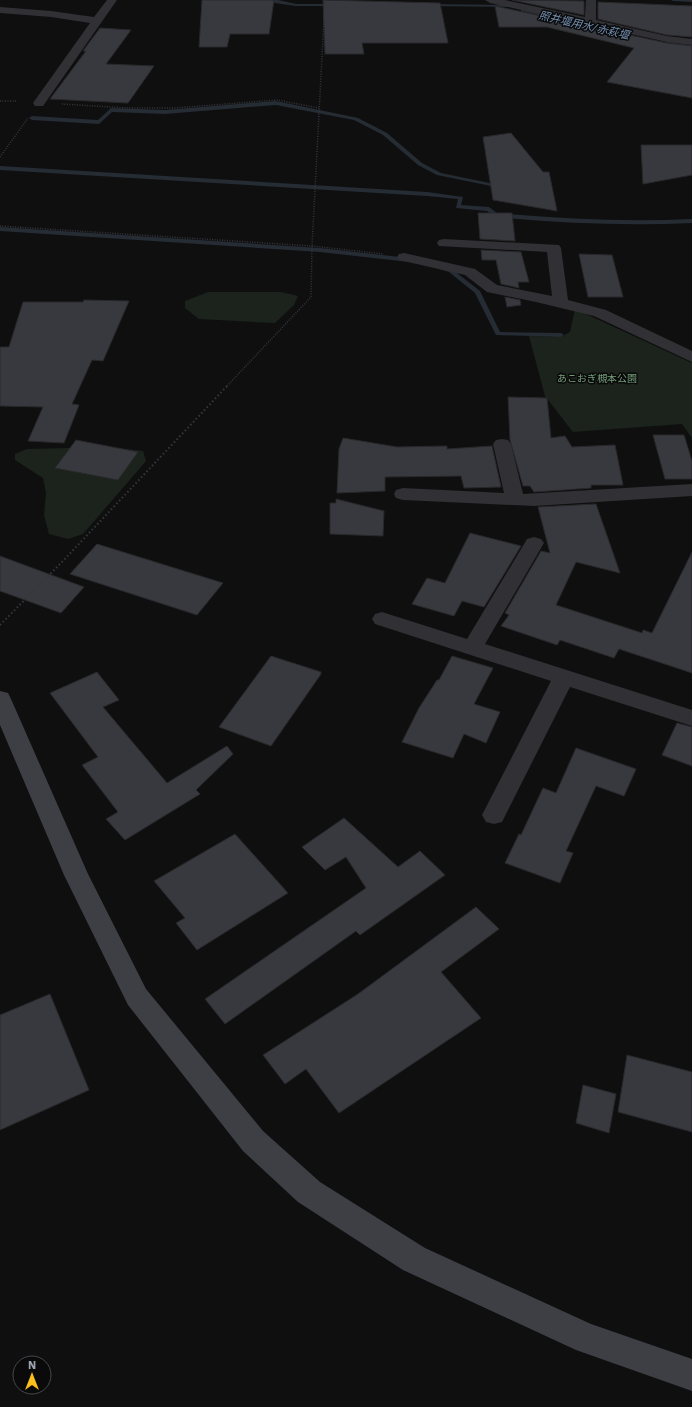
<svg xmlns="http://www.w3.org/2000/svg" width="692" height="1407" font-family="'Work Sans','Noto Sans JP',sans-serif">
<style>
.green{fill:#1b231c}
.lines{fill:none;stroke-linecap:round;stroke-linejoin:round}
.stream{fill:#252c34;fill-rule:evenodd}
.building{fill:#38393e;stroke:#29292c}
.path-far1{stroke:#36373c;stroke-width:1.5;stroke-dasharray:1 1.5;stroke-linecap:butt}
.path{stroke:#36373c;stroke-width:2;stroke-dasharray:1.5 2.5;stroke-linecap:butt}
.street{fill:#303035;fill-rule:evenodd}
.secondary{fill:#3e3f45;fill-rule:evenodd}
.labels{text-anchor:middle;stroke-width:3;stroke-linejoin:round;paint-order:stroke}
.far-park-label{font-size:10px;fill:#759e7a;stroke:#0a0a0b}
.far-water-label{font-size:11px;font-style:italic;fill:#738fb0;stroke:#0a0a0b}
</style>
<rect width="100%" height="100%" fill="#0f0f10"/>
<!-- green -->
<g class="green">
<path d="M 208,292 L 281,292 L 298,296 L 294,305 L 275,323 L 199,319 L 185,308 L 185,301 Z"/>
<path d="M 575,309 L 692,363 L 692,438 L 682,424 L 573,432 L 545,396 L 529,336 L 561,337 L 570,332 Z"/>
<path d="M 110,447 L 143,451 L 146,461 L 83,534 L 68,539 L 49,534 L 44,515 L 46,493 L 43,478 L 15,460 L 15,454 L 27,449 Z"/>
</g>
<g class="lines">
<!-- stream -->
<g class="stream">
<path d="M 261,0 L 278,0 L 296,4 L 335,4 L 337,5 L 335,6 L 296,6 L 260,1 Z"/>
<path d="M 671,0 L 692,0 L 692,2 L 673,1 Z"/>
<path d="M 428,4 L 508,5 L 510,6 L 508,7 L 430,6 Z"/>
<path d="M 521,9 L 623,33 L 625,34 L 623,35 L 521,11 Z"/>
<path d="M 667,42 L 692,45 L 692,47 L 669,44 L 667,44 Z"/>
<path d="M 276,101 L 358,118 L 387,133 L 422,163 L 441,173 L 504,186 L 501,188 L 437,175 L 418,165 L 383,135 L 354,120 L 276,105 L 165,114 L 112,112 L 99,124 L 32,120 L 29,118 L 32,116 L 98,120 L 111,108 L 165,110 Z"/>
<path d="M 0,166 L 427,192 L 463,197 L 461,205 L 489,207 L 497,213 C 562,219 626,222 692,219 L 692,223 C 626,226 561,223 495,217 L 487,211 L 456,208 L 458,199 L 427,196 L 0,170 Z"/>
<path d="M 0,227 L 320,248 L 409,258 L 412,260 L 409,262 L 320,252 L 0,231 Z"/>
<path d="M 441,266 L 453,270 L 480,291 L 500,332 L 561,333 L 564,335 L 561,337 L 496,335 L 475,293 L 449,272 L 439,269 L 439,267 Z"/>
</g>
</g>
<!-- building -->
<g class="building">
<path d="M 202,0 L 274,0 L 269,34 L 230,34 L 227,47 L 199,47 Z"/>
<path d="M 323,0 L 440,3 L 448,43 L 362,43 L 364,54 L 325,54 Z"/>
<path d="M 512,0 L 584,1 L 584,15 Z"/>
<path d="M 598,2 L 692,6 L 692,37 L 667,35 L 598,19 Z"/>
<path d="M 495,6 L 667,43 L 692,46 L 692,98 L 607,82 L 634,48 L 547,27 L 499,27 Z"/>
<path d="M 100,28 L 131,30 L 106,64 L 154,66 L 128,103 L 50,99 L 86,51 L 83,51 Z"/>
<path d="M 511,133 L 543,172 L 549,172 L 557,211 L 493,200 L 483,137 Z"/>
<path d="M 641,145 L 692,145 L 692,175 L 643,184 Z"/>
<path d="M 478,213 L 512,213 L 515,241 L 480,239 Z"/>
<path d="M 481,250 L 521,252 L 529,282 L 518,282 L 519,288 L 501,284 L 496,260 L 482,260 Z"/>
<path d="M 579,254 L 612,255 L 623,297 L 588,297 Z"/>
<path d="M 505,297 L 520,300 L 521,305 L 507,307 Z"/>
<path d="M 84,300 L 129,301 L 103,361 L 92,360 L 72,404 L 79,405 L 64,443 L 28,441 L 43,407 L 0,406 L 0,347 L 9,347 L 23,302 L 83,302 Z"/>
<path d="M 508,397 L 547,398 L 551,438 L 565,436 L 572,447 L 615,445 L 623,485 L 591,485 L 591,488 L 534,492 L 530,486 L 523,486 L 510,440 Z"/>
<path d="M 653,435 L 684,435 L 692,461 L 692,479 L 665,479 Z"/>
<path d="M 343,438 L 397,447 L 447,446 L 447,449 L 492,446 L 501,487 L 464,488 L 461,476 L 385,477 L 385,491 L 337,493 L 339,449 Z"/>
<path d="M 76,440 L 138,452 L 118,480 L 55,468 Z"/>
<path d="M 336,499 L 384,511 L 383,536 L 330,534 L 330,503 L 336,503 Z"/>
<path d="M 596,504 L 620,573 L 576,562 L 556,605 L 642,633 L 643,630 L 652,633 L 692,552 L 692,673 L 619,649 L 614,658 L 560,640 L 557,645 L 501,626 L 509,615 L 505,613 L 541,551 L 550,553 L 538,507 Z"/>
<path d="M 470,533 L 521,546 L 484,607 L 462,601 L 454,616 L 412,604 L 427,578 L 445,583 Z"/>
<path d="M 97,544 L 223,583 L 197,615 L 70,574 Z"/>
<path d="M 0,556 L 84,587 L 61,613 L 0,591 Z"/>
<path d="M 271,656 L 321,672 L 321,674 L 271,746 L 219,727 Z"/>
<path d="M 452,656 L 493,668 L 474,704 L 500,712 L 486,743 L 464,734 L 453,758 L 402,742 L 419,708 L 437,680 L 439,680 Z"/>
<path d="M 97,672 L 119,700 L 103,707 L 167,783 L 227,746 L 233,754 L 196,790 L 200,794 L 125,840 L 106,819 L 118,812 L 82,765 L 98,757 L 50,693 Z"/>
<path d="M 677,723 L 692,727 L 692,766 L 662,755 Z"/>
<path d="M 576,748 L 636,769 L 624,796 L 596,786 L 566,851 L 573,853 L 560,883 L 505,863 L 519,834 L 521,835 L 543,788 L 556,793 Z"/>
<path d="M 344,818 L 398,867 L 420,851 L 445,875 L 360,935 L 356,931 L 225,1024 L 205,999 L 366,888 L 346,857 L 325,870 L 302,847 Z"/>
<path d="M 235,834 L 288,893 L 197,950 L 176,923 L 185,918 L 154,881 Z"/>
<path d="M 476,907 L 499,929 L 441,972 L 481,1018 L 339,1113 L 306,1069 L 285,1084 L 263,1055 L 358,994 Z"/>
<path d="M 50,994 L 89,1090 L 0,1130 L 0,1015 Z"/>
<path d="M 627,1055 L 692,1072 L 692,1132 L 618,1112 Z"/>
<path d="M 583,1085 L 616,1094 L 609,1133 L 576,1123 Z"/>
</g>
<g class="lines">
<!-- path-far1 -->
<g class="path-far1">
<path d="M 0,101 L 17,101"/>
<path d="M 62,104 L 129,108 L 174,108 L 277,100 L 319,108"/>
<path d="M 0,157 L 28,118"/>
<path d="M 0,226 L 312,246 L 384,254"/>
<path d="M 227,386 L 311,297 L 312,246 L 325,0"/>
</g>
<!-- path -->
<path class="path" d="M 0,625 L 61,563 L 228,385"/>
<!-- street -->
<g class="street">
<path d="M 107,0 L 117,0 L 43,106 L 35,106 L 33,103 L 90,23 L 51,17 L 0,13 L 0,7 L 51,11 L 94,17 Z"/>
<path d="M 485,0 L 505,0 L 585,17 L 586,0 L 596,0 L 596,20 L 667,36 L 692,39 L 692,45 L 667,42 L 490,3 Z"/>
<path d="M 444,239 L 559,245 L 561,248 L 568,300 L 606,310 L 692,351 L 692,362 L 594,316 L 536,302 L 487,292 L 465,275 L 399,260 L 397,257 L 399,254 L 404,253 L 475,269 L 497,285 L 552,296 L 547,252 L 439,246 L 437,243 L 439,240 Z"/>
<path d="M 502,439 L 508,440 L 511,444 L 523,494 L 692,484 L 692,496 L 534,506 L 403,500 L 396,498 L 394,494 L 396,490 L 403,488 L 504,493 L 493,444 L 496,440 Z"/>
<path d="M 534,537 L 541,539 L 544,543 L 485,644 L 692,710 L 692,726 L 570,687 L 502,822 L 494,824 L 486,822 L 482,815 L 551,681 L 375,624 L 372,619 L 375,614 L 382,612 L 467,639 L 527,539 Z"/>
</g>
<!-- secondary -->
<path class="secondary" d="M 0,691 L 8,693 L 11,699 L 88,874 L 146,989 L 263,1131 L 320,1182 L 425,1248 L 591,1324 L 692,1359 L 692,1391 L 576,1350 L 403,1270 L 298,1202 L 243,1151 L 128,1005 L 64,875 L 0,725 Z"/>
</g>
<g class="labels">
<!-- far-park labels -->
<g class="far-park-label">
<text x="597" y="382">あこおぎ槻本公園</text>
</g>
<!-- far-water labels -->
<g class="far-water-label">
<text transform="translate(584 25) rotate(13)" y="4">照井堰用水/赤萩堰</text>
</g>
</g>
<!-- north arrow -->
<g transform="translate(32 1375)"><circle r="19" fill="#0a0a0b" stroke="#46484e"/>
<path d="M0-3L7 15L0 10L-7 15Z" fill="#fabf1d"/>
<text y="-6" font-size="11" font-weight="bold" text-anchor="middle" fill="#9fa4b2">N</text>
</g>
</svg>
